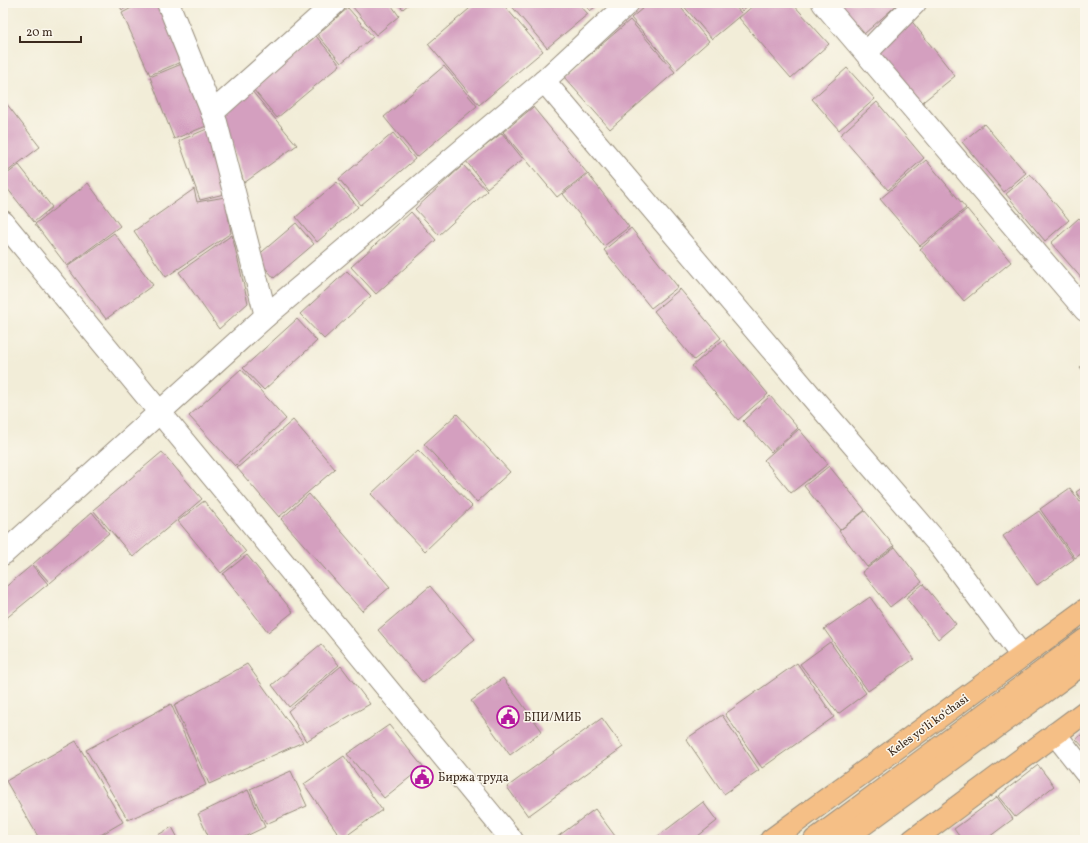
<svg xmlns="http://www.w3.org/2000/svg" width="1088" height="843" font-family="Vollkorn,serif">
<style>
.building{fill:#d49fbf}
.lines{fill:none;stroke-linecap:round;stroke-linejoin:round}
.minor-casing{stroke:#968c7b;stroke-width:24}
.major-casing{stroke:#968c7b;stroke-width:24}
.minor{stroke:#fff;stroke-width:22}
.major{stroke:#f5bf86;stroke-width:22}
.labels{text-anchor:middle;stroke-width:3;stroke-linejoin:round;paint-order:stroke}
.poi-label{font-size:12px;fill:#3b2a1e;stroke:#fbf7ec;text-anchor:start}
.street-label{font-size:12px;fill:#3b2a1e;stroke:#fbf7ec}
</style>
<rect width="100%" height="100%" fill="#fbf7ec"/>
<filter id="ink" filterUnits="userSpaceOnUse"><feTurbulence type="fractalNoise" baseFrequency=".025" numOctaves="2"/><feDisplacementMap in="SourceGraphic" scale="8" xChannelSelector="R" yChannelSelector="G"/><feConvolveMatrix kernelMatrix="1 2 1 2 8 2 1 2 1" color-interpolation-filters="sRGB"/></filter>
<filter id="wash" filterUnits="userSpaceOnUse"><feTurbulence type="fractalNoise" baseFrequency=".012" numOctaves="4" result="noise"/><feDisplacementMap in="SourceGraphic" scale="16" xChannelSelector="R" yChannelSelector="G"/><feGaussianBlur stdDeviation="0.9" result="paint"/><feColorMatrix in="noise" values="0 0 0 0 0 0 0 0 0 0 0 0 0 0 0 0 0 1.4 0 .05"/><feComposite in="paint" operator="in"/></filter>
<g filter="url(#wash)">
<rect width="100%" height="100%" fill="#f2edd8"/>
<g id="blocks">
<!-- building -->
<g class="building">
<path d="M 118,3 L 135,3 L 122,10 Z"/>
<path d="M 141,3 L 159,3 L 183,61 L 150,75 L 122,13 Z"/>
<path d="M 355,3 L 390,3 L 399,16 L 376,35 L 352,6 Z"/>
<path d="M 397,3 L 410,3 L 403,9 Z"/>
<path d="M 476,3 L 502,3 L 543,51 L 479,105 L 428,44 Z"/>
<path d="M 509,3 L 578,3 L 588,14 L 547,48 Z"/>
<path d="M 583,3 L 600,3 L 590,11 Z"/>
<path d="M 649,3 L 677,3 L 709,41 L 676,70 L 631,18 Z"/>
<path d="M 681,3 L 732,3 L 742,14 L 712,39 Z"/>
<path d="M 735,3 L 751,3 L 742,11 Z"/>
<path d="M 756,3 L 792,3 L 829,44 L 791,78 L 739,18 Z"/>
<path d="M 836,3 L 899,3 L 864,34 Z"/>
<path d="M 348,8 L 373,37 L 341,63 L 317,34 Z"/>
<path d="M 910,19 L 955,76 L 919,105 L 874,48 Z"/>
<path d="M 630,20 L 675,72 L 610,129 L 564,77 Z"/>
<path d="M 316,36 L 340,65 L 277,118 L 253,89 Z"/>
<path d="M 184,63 L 209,125 L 174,139 L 150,77 Z"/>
<path d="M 444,66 L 477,106 L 417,157 L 384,117 Z"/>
<path d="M 847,68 L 875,99 L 839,130 L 812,99 Z"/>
<path d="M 251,90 L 297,145 L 244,183 L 222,114 Z"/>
<path d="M 877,102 L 924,158 L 888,190 L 840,135 Z"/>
<path d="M 6,103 L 40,147 L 3,175 L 3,106 Z"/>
<path d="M 533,107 L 587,173 L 557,197 L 503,132 Z"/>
<path d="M 984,124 L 1026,173 L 1004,192 L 962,142 Z"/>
<path d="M 209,128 L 224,194 L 200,200 L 179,141 Z"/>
<path d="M 393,133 L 415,159 L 361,205 L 339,179 Z"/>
<path d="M 502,133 L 523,159 L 487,188 L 466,161 Z"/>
<path d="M 926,160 L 966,208 L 920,246 L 880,199 Z"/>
<path d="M 19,165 L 52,207 L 34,222 L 3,183 L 3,177 Z"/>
<path d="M 463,165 L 487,191 L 439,235 L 415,209 Z"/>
<path d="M 588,174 L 629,227 L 604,246 L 563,194 Z"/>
<path d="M 1030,174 L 1069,220 L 1045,241 L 1006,194 Z"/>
<path d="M 337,182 L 358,207 L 317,242 L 296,217 Z"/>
<path d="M 88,183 L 120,226 L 67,266 L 35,224 Z"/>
<path d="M 194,189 L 197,202 L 225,197 L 231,233 L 166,277 L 134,231 Z"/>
<path d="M 967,209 L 1011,262 L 964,301 L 920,249 Z"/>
<path d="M 411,212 L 436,240 L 376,294 L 351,267 Z"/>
<path d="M 1079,218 L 1085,224 L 1085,279 L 1083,280 L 1051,243 Z"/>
<path d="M 296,223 L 314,244 L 274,278 L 256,257 Z"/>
<path d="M 631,228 L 678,287 L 651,308 L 604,250 Z"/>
<path d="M 114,233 L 153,285 L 106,319 L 67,267 Z"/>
<path d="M 232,235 L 248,303 L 219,329 L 179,272 Z"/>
<path d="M 347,271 L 371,296 L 324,339 L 300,314 Z"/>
<path d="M 680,289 L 721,338 L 694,360 L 654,311 Z"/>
<path d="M 297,319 L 317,341 L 264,390 L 243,368 Z"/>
<path d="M 723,340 L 768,394 L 738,420 L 692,366 Z"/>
<path d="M 1085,363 L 1085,373 L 1080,367 Z"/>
<path d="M 241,369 L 286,419 L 235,466 L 189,416 Z"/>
<path d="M 770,396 L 798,428 L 771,452 L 743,421 Z"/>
<path d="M 457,414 L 510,472 L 477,502 L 424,444 Z"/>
<path d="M 293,420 L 335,469 L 279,517 L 237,468 Z"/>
<path d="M 799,429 L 828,464 L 791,493 L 764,460 Z"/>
<path d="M 418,450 L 472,506 L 425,551 L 371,494 Z"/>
<path d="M 162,452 L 202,499 L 133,557 L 93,510 Z"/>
<path d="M 829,466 L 865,510 L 840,530 L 804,486 Z"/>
<path d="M 1085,486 L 1085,505 L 1076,492 Z"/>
<path d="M 1070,488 L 1085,509 L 1085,551 L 1075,558 L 1040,509 Z"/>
<path d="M 309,494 L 390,587 L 362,611 L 281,519 Z"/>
<path d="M 204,501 L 246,552 L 221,573 L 178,521 Z"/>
<path d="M 865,511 L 894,546 L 867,567 L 839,531 Z"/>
<path d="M 1039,511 L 1074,559 L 1037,585 L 1003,536 Z"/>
<path d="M 92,512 L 109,533 L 50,583 L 33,564 Z"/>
<path d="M 895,547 L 922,582 L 890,607 L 862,572 Z"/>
<path d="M 247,555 L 293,612 L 268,632 L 223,574 Z"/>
<path d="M 32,565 L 48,584 L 4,620 L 3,589 Z"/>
<path d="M 923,584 L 956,624 L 938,639 L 906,598 Z"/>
<path d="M 430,586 L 475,639 L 423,683 L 378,630 Z"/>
<path d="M 870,597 L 914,659 L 868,691 L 824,629 Z"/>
<path d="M 3,621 L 7,627 L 3,630 Z"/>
<path d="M 830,642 L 866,693 L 838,714 L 800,664 Z"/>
<path d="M 321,644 L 339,665 L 289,707 L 272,685 Z"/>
<path d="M 797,663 L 834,717 L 762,768 L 725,714 Z"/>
<path d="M 247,664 L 303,742 L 209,784 L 174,705 Z"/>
<path d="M 341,666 L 370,704 L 306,741 L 288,711 Z"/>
<path d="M 503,678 L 542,731 L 510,755 L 471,701 Z"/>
<path d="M 171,704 L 206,785 L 128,820 L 86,750 Z"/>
<path d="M 722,715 L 759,770 L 724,794 L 686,739 Z"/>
<path d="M 602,718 L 623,747 L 528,816 L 507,787 Z"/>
<path d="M 389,725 L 423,767 L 384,798 L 347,754 Z"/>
<path d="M 1085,732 L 1085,749 L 1076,739 Z"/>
<path d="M 76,741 L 123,822 L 92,840 L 40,840 L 6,781 Z"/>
<path d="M 344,756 L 382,810 L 342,839 L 304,784 Z"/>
<path d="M 1038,765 L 1054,786 L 1015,817 L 998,796 Z"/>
<path d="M 291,771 L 307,806 L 266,824 L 250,789 Z"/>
<path d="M 248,790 L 265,827 L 238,840 L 210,840 L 198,814 Z"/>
<path d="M 997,797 L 1013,819 L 985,840 L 962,840 L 954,829 Z"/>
<path d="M 703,802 L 717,821 L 693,840 L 653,840 Z"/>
<path d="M 595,809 L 618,840 L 553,840 Z"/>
<path d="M 172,827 L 179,840 L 149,840 Z"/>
</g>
</g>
</g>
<g filter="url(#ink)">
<use href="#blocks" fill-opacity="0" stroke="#968c7b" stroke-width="1"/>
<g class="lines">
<!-- minor casing -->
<g class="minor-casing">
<g id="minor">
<path d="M 168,3 L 216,122 L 266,316"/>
<path d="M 823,3 L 1085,310"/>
<path d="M 866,53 L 915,3"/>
<path d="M 544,81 L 817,403 L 940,546 L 1022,656"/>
<path d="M 212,113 L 335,3"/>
<path d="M 3,222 L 512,840"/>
<path d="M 3,554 L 266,316 L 544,81 L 628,3"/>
<path d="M 1055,734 L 1085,772"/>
</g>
</g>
<!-- major casing -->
<g class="major-casing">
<g id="major">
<path d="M 771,840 L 1085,610"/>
<path d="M 815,840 L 1085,640"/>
<path d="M 842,840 L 1085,662"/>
<path d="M 913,840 L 1085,712"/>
</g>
</g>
<!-- minor -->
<use href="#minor" class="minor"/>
<!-- major -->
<use href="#major" class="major"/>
</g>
</g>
<!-- icons -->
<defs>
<g id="civic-ring" transform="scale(1.15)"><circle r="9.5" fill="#fbf7ec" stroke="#b5179e" stroke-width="1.5"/><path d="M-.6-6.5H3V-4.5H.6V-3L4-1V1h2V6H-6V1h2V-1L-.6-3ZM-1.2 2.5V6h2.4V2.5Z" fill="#b5179e"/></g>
</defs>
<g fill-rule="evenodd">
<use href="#civic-ring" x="508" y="717"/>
<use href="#civic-ring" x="422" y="777"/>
</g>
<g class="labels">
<!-- poi labels -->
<g class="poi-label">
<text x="524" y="721">БПИ/МИБ</text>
<text x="438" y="781">Биржа труда</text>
</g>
<!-- street labels -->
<g class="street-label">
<text transform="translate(928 725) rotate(-36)" y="4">Keles yoʻli koʻchasi</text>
</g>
</g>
<!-- margin -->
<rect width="1088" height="843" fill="none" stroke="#fbf7ec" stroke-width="16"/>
<!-- scale -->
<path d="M20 36v6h61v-6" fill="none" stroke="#3b2a1e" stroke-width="2"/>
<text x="26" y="36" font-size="12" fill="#3b2a1e" stroke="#fbf7ec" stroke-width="3" paint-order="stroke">20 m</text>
</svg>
